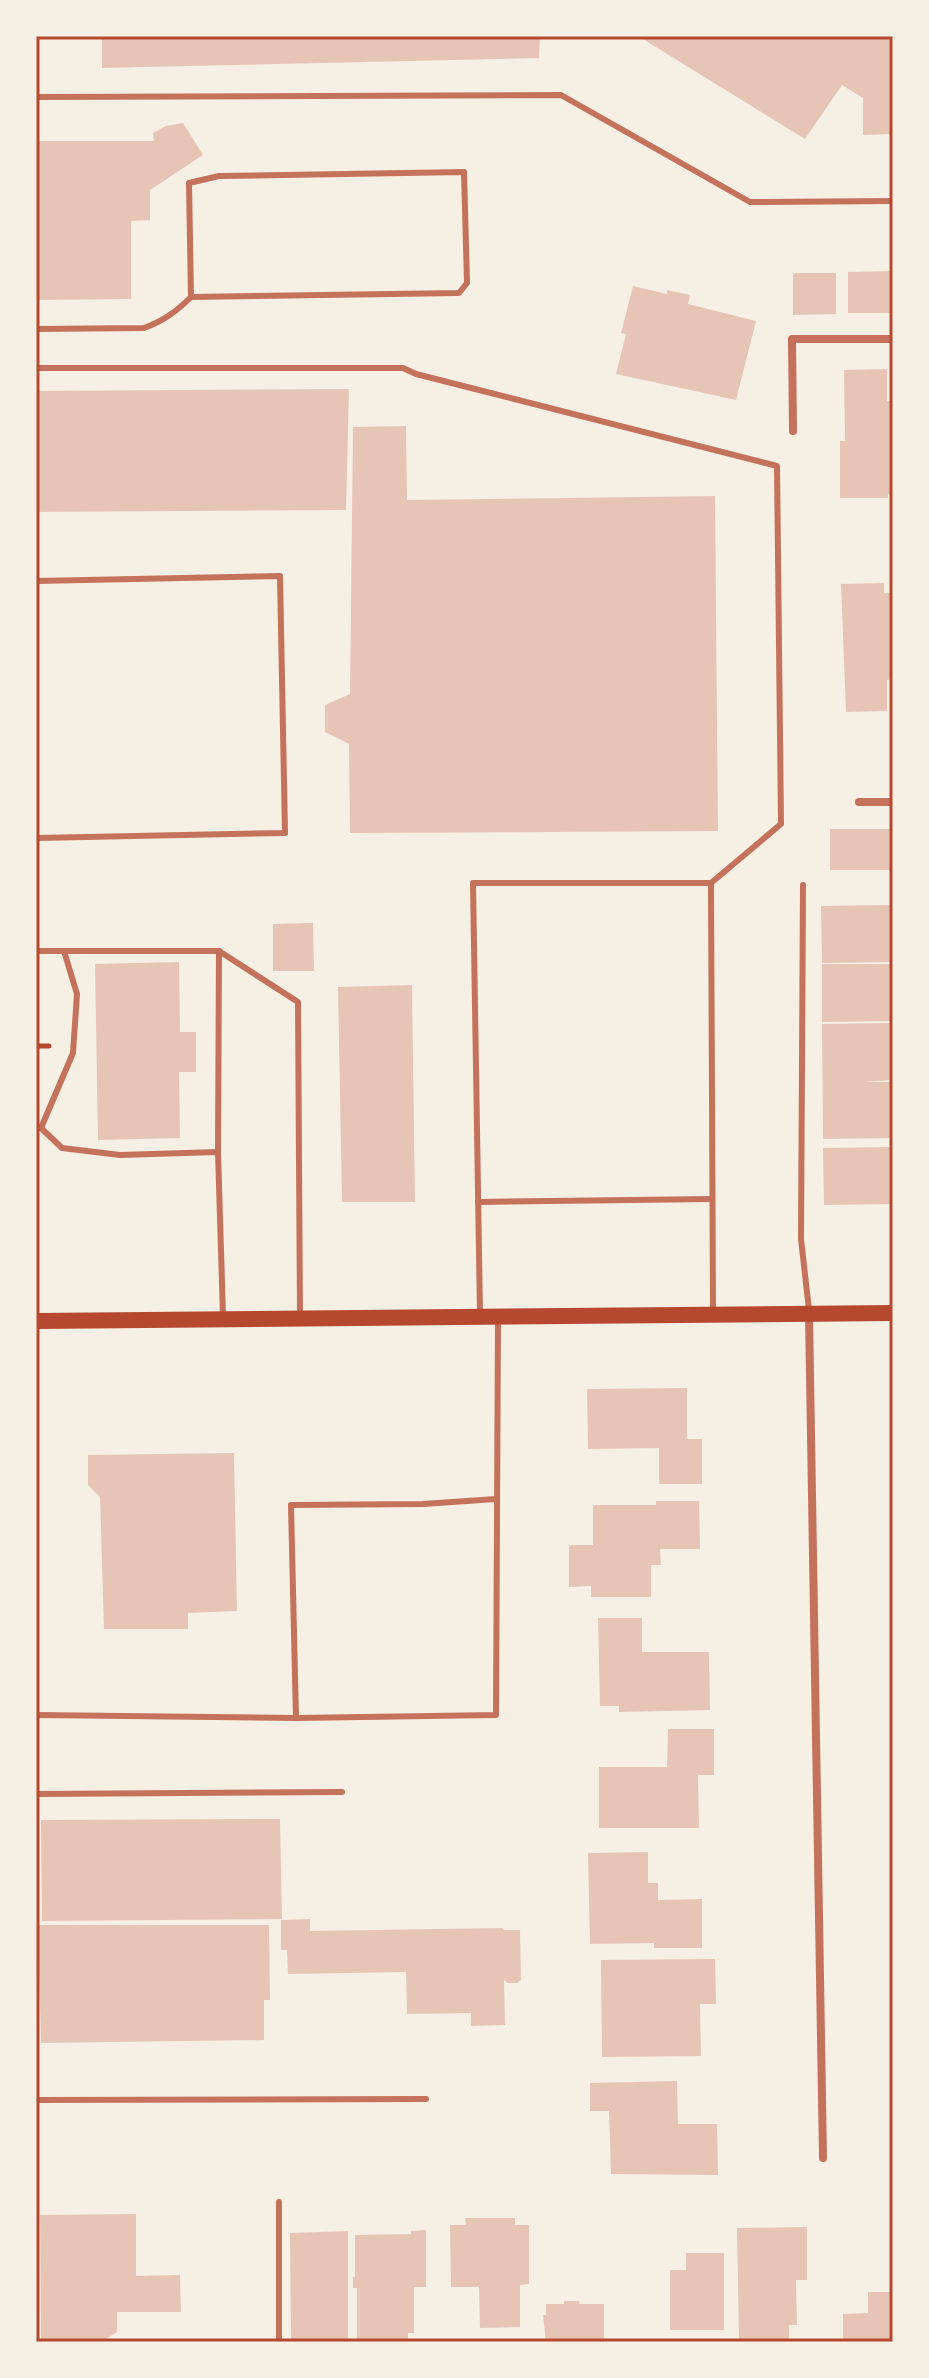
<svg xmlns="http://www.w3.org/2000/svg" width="929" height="2378" font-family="'Archivo Narrow',sans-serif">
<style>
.building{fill:#e6c5b7}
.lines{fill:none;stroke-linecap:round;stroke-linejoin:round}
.path{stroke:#b5482f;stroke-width:5}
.service{stroke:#c5725c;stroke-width:6}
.minor{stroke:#c5725c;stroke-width:8}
.secondary{stroke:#b5482f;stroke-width:16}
.neatline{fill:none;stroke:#b5482f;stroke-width:3}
</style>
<rect width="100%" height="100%" fill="#f6efe4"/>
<!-- building -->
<g class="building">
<path d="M 102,36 L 540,36 L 539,58 L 102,68 Z"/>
<path d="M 638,36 L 893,36 L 893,134 L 863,135 L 863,98 L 842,85 L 805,139 Z"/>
<path d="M 183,123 L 203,155 L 150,190 L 150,220 L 131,221 L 131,299 L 36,300 L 36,141 L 154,141 L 153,133 L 166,126 Z"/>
<path d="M 893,271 L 893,313 L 848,313 L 848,272 Z"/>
<path d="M 793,273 L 836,273 L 836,314 L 793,315 Z"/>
<path d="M 633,286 L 667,294 L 667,290 L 690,295 L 688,304 L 756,321 L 736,400 L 616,374 L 626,334 L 621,333 Z"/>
<path d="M 887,369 L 887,401 L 893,401 L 893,494 L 888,494 L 888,498 L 840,498 L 840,441 L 845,441 L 844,370 Z"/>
<path d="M 349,389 L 346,510 L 36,512 L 36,391 Z"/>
<path d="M 406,426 L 407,500 L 715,496 L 718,831 L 350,833 L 349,744 L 325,732 L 325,705 L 350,694 L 353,427 Z"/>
<path d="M 884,583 L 884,593 L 893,593 L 893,679 L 887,680 L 887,711 L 846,712 L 841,584 Z"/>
<rect x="830" y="829" width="62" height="41"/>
<path d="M 891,905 L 891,910 L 893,910 L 891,962 L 822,963 L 821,906 Z"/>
<path d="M 313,923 L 314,971 L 273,971 L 273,924 Z"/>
<path d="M 179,962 L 180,1032 L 196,1032 L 196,1072 L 179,1072 L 180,1138 L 98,1140 L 95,964 Z"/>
<path d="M 822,964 L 891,964 L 893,966 L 891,1021 L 822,1022 Z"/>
<path d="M 412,985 L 415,1202 L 342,1202 L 338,987 Z"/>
<path d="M 891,1023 L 893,1025 L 892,1080 L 864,1082 L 892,1082 L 892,1138 L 823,1139 L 822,1024 Z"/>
<path d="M 893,1147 L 893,1204 L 824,1205 L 823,1148 Z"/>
<path d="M 687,1388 L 687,1439 L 702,1439 L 702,1484 L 659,1484 L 659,1448 L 588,1449 L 587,1389 Z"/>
<path d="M 234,1453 L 237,1611 L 188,1613 L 188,1629 L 104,1629 L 100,1497 L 88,1485 L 88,1455 Z"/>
<path d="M 656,1501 L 699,1501 L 700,1549 L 660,1549 L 661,1565 L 651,1565 L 651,1597 L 591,1597 L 591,1586 L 569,1587 L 569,1545 L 593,1545 L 593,1505 L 656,1505 Z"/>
<path d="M 598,1618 L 642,1618 L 642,1652 L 709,1652 L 710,1710 L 619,1712 L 619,1706 L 600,1706 Z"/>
<path d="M 668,1729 L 714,1729 L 714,1775 L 698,1775 L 699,1828 L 599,1828 L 599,1767 L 667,1767 Z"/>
<path d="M 280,1819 L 282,1919 L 42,1921 L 41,1820 Z"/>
<path d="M 648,1852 L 648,1883 L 658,1883 L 658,1900 L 702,1899 L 702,1948 L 654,1948 L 654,1943 L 590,1944 L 588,1853 Z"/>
<path d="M 310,1919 L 310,1931 L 503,1928 L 504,1930 L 520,1930 L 521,1980 L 517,1983 L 508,1983 L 504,1980 L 505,2025 L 471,2026 L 471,2013 L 407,2014 L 406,1972 L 288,1974 L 287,1950 L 281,1950 L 281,1920 Z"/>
<path d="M 38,1925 L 269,1925 L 270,2000 L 264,2000 L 264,2040 L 41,2043 Z"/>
<path d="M 715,1959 L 716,2004 L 700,2004 L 701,2056 L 602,2057 L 601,1960 Z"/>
<path d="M 677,2081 L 678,2124 L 717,2124 L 718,2175 L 611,2174 L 609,2111 L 590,2111 L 590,2083 Z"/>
<path d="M 136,2214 L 136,2276 L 180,2275 L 181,2312 L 117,2312 L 117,2332 L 101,2342 L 41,2342 L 40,2215 Z"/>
<path d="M 465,2218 L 515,2218 L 515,2225 L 529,2225 L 529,2284 L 520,2285 L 520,2327 L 480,2328 L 479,2287 L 451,2287 L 450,2225 L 466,2225 Z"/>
<path d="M 807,2227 L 807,2280 L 796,2280 L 797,2325 L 789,2325 L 789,2342 L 739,2342 L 737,2228 Z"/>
<path d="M 426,2230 L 426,2287 L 414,2287 L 414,2333 L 408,2333 L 408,2342 L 357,2342 L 357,2288 L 353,2288 L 353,2277 L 355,2277 L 355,2235 L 411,2234 L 411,2231 Z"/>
<path d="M 348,2231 L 348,2342 L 291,2342 L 290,2233 Z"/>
<path d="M 686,2253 L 724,2253 L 724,2330 L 670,2330 L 670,2270 L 686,2270 Z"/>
<path d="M 868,2292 L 893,2292 L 893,2342 L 843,2342 L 843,2314 L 868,2313 Z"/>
<path d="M 564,2301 L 579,2301 L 579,2304 L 604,2304 L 604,2342 L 546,2342 L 543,2315 L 546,2315 L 546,2304 L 564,2304 Z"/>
</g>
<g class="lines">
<!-- path -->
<path class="path" d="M 36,1046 L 49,1046"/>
<!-- service -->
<g class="service">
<path d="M 36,97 L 561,95 L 750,202 L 893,201"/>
<path d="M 36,329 L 144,328 C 163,321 176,312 191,297 L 189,183 L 219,176 L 464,172 L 467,283 L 459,293 L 191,297"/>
<path d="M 36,368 L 403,368 L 416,374 L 777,466 L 781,824 L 711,883"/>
<path d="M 36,581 L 280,576 L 285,833 L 36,838"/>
<path d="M 803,885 L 801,1239 L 809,1310"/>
<path d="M 36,951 L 219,951 L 218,1152"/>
<path d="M 219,951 L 298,1002 L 300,1315"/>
<path d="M 36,1128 L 41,1128 L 62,1148 L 120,1155 L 218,1152 L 223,1316"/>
<path d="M 41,1128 L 73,1053 L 77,994 L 64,951"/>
<path d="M 478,1202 L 712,1199"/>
<path d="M 480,1314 L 473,883 L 711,883 L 713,1311"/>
<path d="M 36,1715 L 296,1718 L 496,1715 L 498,1320"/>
<path d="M 296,1718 L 291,1505 L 423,1504 L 496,1499"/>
<path d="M 36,1794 L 342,1792"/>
<path d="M 36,2100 L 426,2099"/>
<path d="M 279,2202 L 279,2342"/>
</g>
<!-- minor -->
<g class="minor">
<path d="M 793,431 L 792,339 L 893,339"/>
<path d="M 859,802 L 893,802"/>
<path d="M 809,1314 L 823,2158"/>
</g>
<!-- secondary -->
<path class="secondary" d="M 36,1321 L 893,1313"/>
</g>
<!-- border -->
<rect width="929" height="2378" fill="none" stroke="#f6efe4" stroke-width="76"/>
<rect x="38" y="38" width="853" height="2302" class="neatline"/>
</svg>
